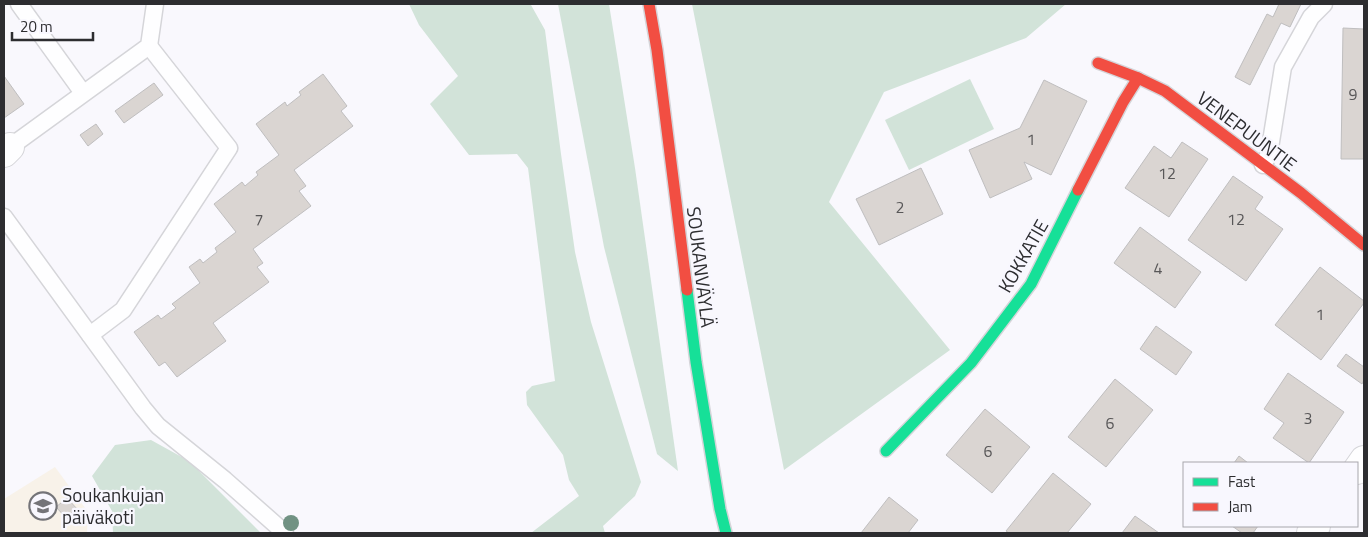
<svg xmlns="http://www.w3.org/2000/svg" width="1368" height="537" font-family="'Titillium Web',sans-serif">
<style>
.education{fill:#f8f2e9}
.green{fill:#d2e3d9}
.building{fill:#dad5d2;stroke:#bfbebf}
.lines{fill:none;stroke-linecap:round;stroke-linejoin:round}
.lane-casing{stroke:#d5d5d9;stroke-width:19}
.street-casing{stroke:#d5d5d9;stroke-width:30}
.fast-casing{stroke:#d5d5d9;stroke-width:14}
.jam-casing{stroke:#d5d5d9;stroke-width:14}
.lane{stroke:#fefeff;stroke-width:16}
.street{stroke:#fefeff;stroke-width:28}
.fast{stroke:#16e098;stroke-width:11}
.jam{stroke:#f24e42;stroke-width:11}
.tree{fill:#719283}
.labels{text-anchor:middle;stroke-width:4.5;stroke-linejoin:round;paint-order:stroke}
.number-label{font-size:16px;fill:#585758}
.street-label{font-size:19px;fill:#2d2d30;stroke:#f8f7fe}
.poi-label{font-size:19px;fill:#2d2d30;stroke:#f8f7fe;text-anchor:start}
</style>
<rect width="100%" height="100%" fill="#f9f8fd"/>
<!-- education -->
<path class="education" d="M 55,467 L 88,512 L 87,533 L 4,533 L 4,499 Z"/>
<!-- green -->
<g class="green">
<path d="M 409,4 L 536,4 L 531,5 L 545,30 L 561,154 L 575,252 L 591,322 L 641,482 L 635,496 L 603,526 L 605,533 L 531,533 L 579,496 L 569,480 L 563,455 L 527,405 L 526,392 L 532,386 L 555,381 L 528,168 L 517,154 L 469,155 L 430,104 L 458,76 L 419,25 Z"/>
<path d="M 558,4 L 609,4 L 635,168 L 678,471 L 657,454 L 604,247 Z"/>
<path d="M 692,4 L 1066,4 L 1026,38 L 884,92 L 829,202 L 950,350 L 784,470 Z"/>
<path d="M 970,79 L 994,129 L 909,170 L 885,120 Z"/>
<path d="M 151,440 L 189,461 L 261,533 L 113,533 L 112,511 L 92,476 L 115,445 Z"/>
</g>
<!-- building -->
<g class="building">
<path d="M 1279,4 L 1301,4 L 1290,27 L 1281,23 L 1250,85 L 1235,77 L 1267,14 L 1273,17 Z"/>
<path d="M 1343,28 L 1364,29 L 1364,159 L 1341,159 Z"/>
<path d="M 323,74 L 347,106 L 341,111 L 353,126 L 294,170 L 306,186 L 299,191 L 311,206 L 253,249 L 263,263 L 257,267 L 269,282 L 213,323 L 226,341 L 177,377 L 165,362 L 159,366 L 134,332 L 158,315 L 161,319 L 176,308 L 172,304 L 200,283 L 189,267 L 200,259 L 203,263 L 217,252 L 215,248 L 236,232 L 214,204 L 242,182 L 245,186 L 258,175 L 256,172 L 279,155 L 256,124 L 285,102 L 287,106 L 301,95 L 299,92 Z"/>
<path d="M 4,76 L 24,104 L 4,118 Z"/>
<path d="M 1044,80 L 1087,101 L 1051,175 L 1024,162 L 1032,179 L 990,198 L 969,150 L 1020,128 Z"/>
<path d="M 154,83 L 163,95 L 124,123 L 115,111 Z"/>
<path d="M 96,124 L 103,134 L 88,146 L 80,135 Z"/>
<path d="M 1182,142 L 1208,159 L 1169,217 L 1125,188 L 1154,146 L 1171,158 Z"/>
<path d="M 921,168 L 943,214 L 879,245 L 856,199 Z"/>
<path d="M 1233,176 L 1263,197 L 1255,209 L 1283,229 L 1246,281 L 1188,240 Z"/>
<path d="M 1140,227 L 1201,272 L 1175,308 L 1114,263 Z"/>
<path d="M 1320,267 L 1364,301 L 1364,303 L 1321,360 L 1275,325 Z"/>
<path d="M 1156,326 L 1192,352 L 1176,375 L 1140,349 Z"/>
<path d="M 1346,354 L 1364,367 L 1364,380 L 1362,384 L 1337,366 Z"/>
<path d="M 1288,373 L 1344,412 L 1309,463 L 1273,438 L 1284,423 L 1264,409 Z"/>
<path d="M 1115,379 L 1153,410 L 1106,467 L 1068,437 Z"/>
<path d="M 985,409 L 1030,447 L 992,493 L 946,455 Z"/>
<path d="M 1239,456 L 1248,463 L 1234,463 Z"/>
<path d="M 1053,473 L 1091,504 L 1067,533 L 1009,533 L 1006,531 Z"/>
<path d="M 889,497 L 918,520 L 908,533 L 861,533 Z"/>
<path d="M 67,498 L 78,510 L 67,519 L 56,507 Z"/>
<path d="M 1135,516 L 1159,533 L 1122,533 Z"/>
<path d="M 1232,526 L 1258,526 L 1253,533 L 1242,533 Z"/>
</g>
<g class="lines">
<!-- lane casing -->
<g class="lane-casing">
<g id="lane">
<path d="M 19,4 L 83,93"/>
<path d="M 10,147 L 149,46 L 155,4"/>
<path d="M 1263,165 L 1269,154 L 1283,67 L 1311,17 L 1324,4"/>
<path d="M 4,217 L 143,408 L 158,426 L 225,480 L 285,533"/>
<path d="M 90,335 L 123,310 L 229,148 L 149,46"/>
</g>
</g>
<!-- street casing -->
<g class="street-casing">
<g id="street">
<path d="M 4,153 L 10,147"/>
<path d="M 1357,470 L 1364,460"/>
<path d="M 1311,533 L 1316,526"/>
</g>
</g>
<!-- fast casing -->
<g class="fast-casing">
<g id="fast">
<path d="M 687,290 L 696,362 L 720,509 L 726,533"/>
<path d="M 886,451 L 971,363 L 1031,284 L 1078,190"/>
</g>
</g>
<!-- jam casing -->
<g class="jam-casing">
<g id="jam">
<path d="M 649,4 L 657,50 L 687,290"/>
<path d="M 1098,63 L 1138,78 L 1165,91 L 1301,193 L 1364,245"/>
<path d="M 1078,190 L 1123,102 L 1138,78"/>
</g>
</g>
<!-- lane -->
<use href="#lane" class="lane"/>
<!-- street -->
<use href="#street" class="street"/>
<!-- fast -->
<use href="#fast" class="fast"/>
<!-- jam -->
<use href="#jam" class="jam"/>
</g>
<!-- trees -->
<circle class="tree" cx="291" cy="523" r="8"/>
<!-- icons -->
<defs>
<g id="school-ring" transform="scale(1.4375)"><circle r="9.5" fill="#f8f7fe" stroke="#747478" stroke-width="1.5"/><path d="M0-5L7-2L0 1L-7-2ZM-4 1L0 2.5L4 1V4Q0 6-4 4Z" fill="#747478"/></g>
</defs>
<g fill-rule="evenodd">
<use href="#school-ring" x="43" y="506"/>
</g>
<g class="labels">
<!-- number labels -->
<g class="number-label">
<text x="1353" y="100">9</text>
<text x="1031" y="145">1</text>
<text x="1167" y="179">12</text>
<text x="900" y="213">2</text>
<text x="259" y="225">7</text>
<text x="1236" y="225">12</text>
<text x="1158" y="274">4</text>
<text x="1320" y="320">1</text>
<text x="1308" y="424">3</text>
<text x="1110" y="429">6</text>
<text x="988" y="457">6</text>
</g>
<!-- street labels -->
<g class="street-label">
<text transform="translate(1247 131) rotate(37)" y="7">VENEPUUNTIE</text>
<text transform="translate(1023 256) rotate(-60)" y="7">KOKKATIE</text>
<text transform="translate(701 267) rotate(83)" y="7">SOUKANVÄYLÄ</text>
</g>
<!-- poi labels -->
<g class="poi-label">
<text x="62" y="502">Soukankujan<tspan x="62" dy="22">päiväkoti</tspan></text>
</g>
</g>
<!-- border -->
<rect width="1368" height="537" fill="none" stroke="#2d2d30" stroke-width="10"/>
<!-- legend -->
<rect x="1183" y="462" width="175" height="65" fill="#f8f7fe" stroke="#a7a6ac"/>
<rect x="1193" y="478" width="25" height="8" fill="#16e098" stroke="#a7a6ac"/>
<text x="1228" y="487" font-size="15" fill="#2d2d30">Fast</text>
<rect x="1193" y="503" width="25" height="8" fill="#f24e42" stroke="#a7a6ac"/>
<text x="1228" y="512" font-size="15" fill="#2d2d30">Jam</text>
<!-- scale -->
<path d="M12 32v8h81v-8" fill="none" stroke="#2d2d30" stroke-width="2.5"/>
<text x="20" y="32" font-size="15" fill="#2d2d30" stroke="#f8f7fe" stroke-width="4" paint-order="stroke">20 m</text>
</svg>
